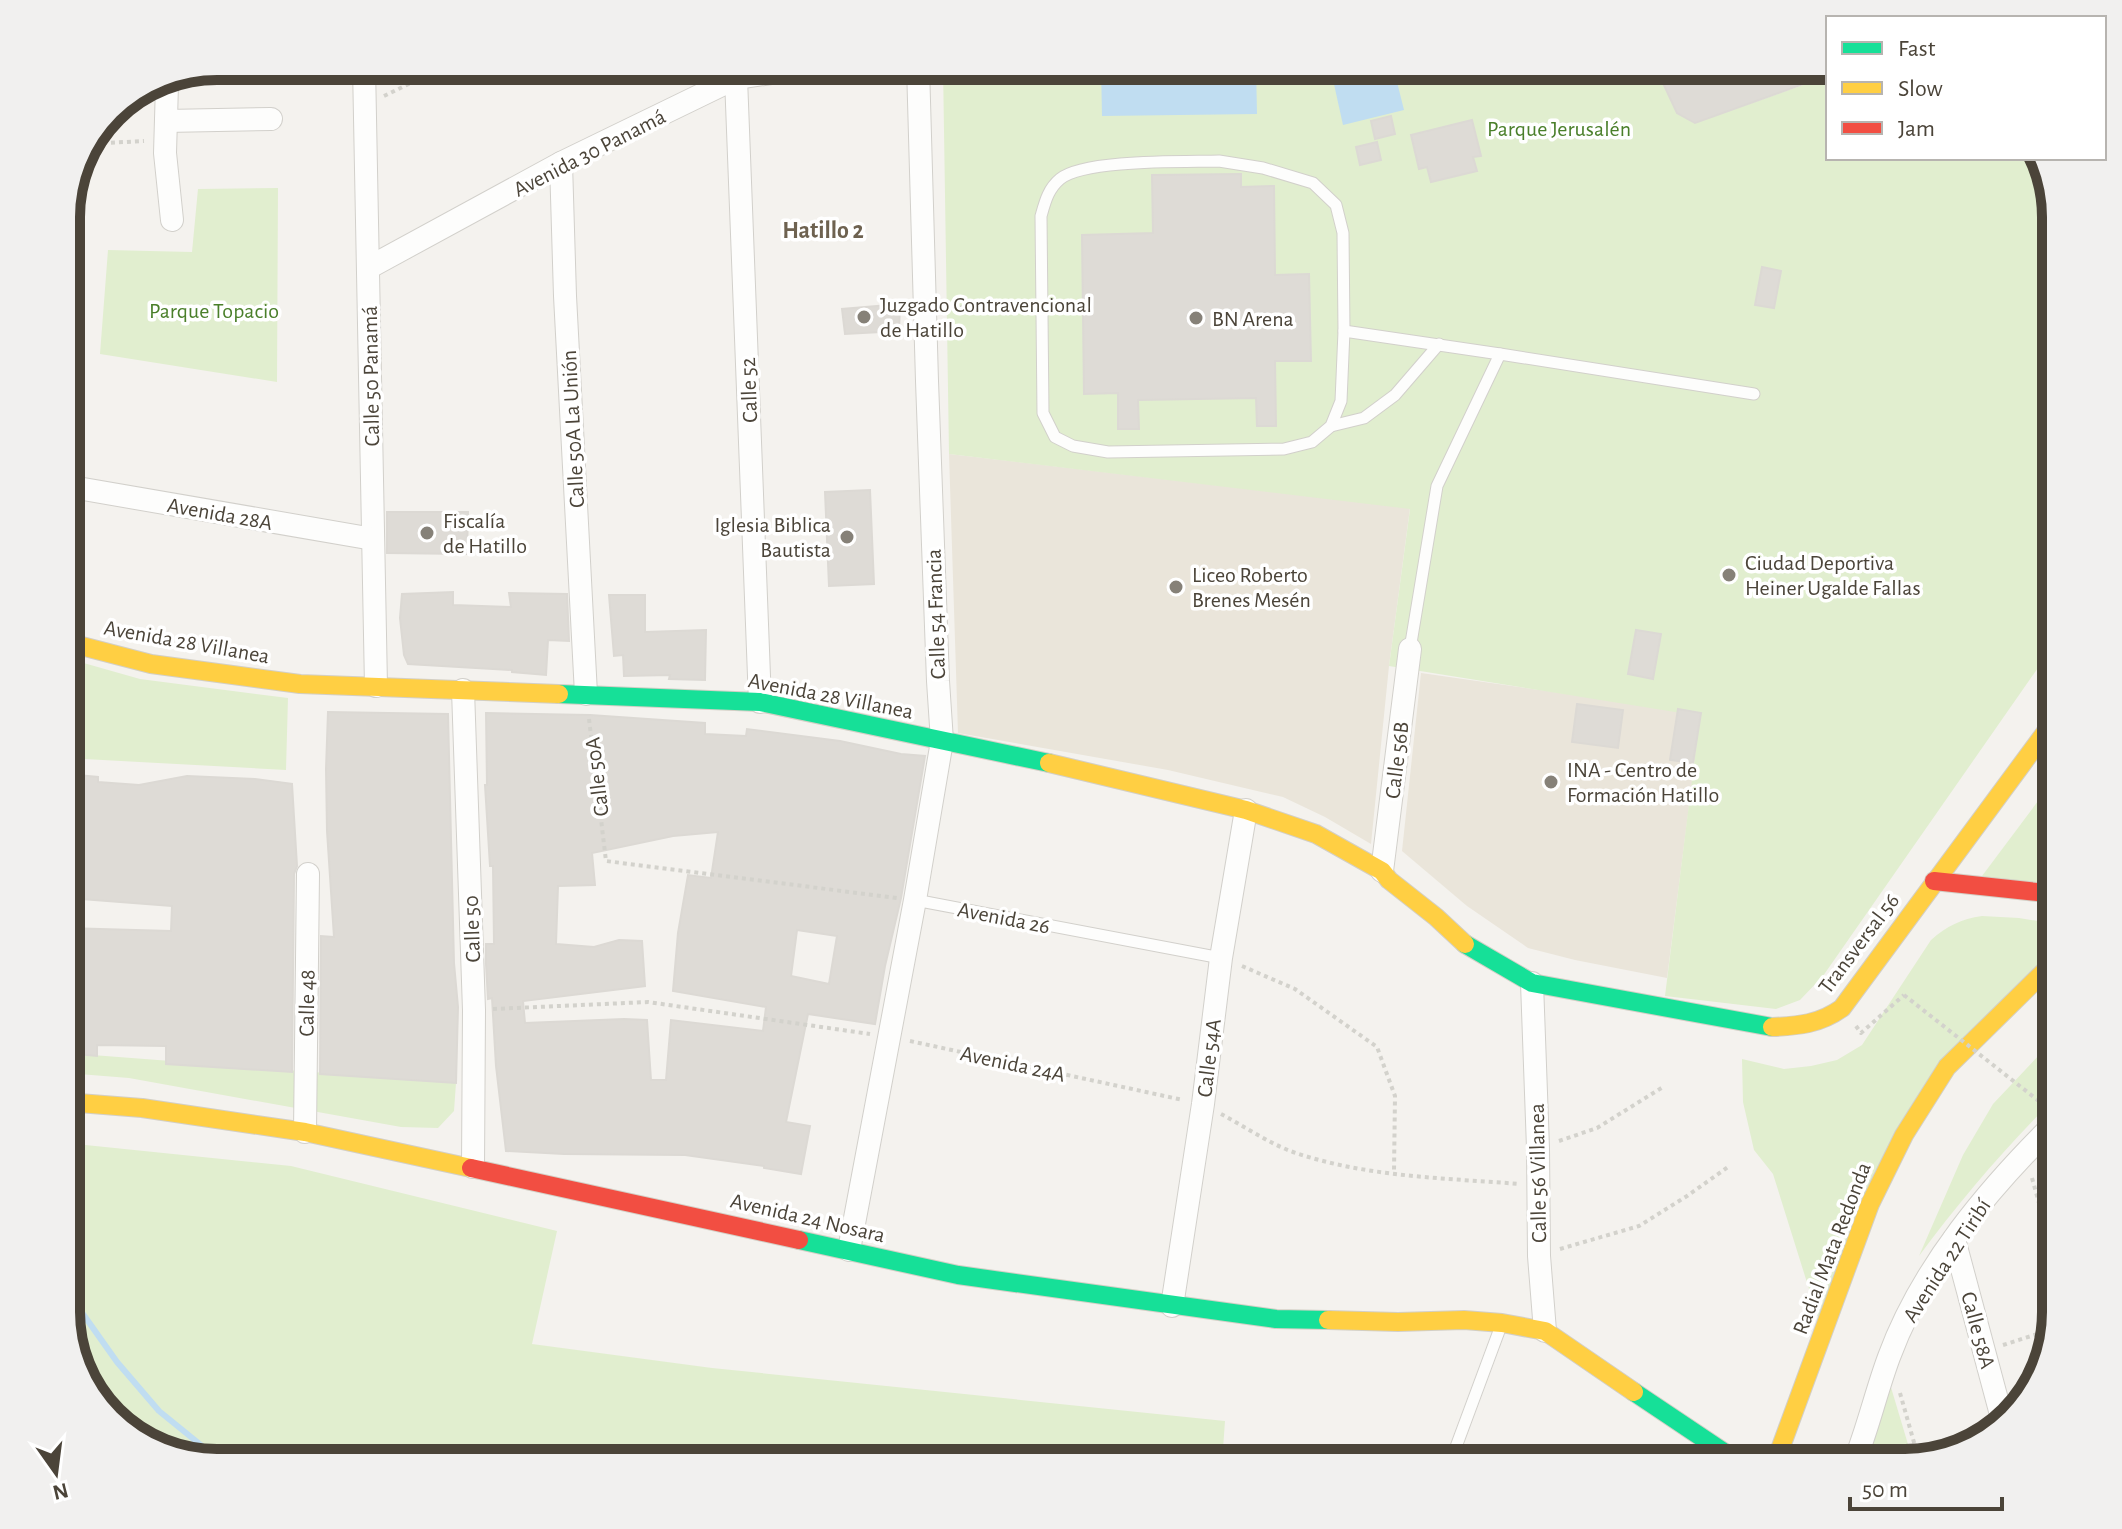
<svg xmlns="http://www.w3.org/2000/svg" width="2122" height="1529" font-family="'Alegreya Sans',sans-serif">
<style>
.education{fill:#eae5da}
.green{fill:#e1eecf}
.water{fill:#c0ddf1}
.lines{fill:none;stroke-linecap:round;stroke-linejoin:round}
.stream{stroke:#c0ddf1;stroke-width:6}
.building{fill:#dedbd6;stroke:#dcd9d4;stroke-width:2;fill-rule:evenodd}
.lane-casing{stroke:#d2d0cb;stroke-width:13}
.street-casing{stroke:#d2d0cb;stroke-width:24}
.fast-casing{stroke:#d3cfc5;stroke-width:20}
.slow-casing{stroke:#d3cfc5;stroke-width:20}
.jam-casing{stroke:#d3cfc5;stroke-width:20}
.path{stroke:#d3d2cc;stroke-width:4;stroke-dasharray:4 4;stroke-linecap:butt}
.lane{stroke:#fdfdfc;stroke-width:11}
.street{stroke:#fdfdfc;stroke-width:22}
.fast{stroke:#16e098;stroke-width:18}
.slow{stroke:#ffcf43;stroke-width:18}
.jam{stroke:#f24e42;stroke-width:18}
.path-bridge{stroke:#d3d2cc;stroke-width:4;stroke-dasharray:4 4;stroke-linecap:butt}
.poi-dot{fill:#868178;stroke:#fff;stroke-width:3}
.labels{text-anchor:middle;stroke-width:7;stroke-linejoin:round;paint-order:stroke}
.park-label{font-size:22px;fill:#4a7f2a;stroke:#fff}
.street-label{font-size:22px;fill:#4b4439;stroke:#fff}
.poi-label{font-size:22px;fill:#4b4439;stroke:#fff;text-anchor:start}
.neighbourhood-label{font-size:24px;font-weight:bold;fill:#6e6250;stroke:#fff}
.rim{fill:none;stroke:#4b4439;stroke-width:10}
</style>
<rect width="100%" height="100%" fill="#f4f2ee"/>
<!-- education -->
<g class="education">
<path d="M 949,454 L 1410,508 L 1389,666 L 1371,844 L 1325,817 L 1283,797 L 1168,770 L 958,733 Z"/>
<path d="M 1421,673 L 1701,713 L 1667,978 L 1575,960 L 1528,948 L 1467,906 L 1402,851 Z"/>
</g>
<!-- green -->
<g class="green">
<path d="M 943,66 L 1660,66 L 1658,73 L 1677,113 L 1695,123 L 1806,84 L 1800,66 L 1828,66 L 1828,158 L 2042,158 L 2056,216 L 2056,642 L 1823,976 L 1800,1000 L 1776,1009 L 1665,996 L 1700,716 L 1389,666 L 1410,509 L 949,454 Z"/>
<path d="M 278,188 L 277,382 L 100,354 L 108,250 L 192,252 L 198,189 Z"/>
<path d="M 66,658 L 140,679 L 288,698 L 286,770 L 66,758 Z"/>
<path d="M 2056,777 L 2056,893 L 1982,876 Z"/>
<path d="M 1982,916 L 2019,918 L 2056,924 L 2056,962 L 1937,1078 L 1820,1324 L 1773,1174 L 1754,1150 L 1743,1102 L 1742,1059 L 1784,1069 L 1811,1066 L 1837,1060 L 1862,1045 L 1931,940 C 1947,926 1961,919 1982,916 Z"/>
<path d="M 2056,1037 L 2056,1097 C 2006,1147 1961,1199 1919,1256 L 1963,1155 L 1993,1104 Z"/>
<path d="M 66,1053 L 456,1083 L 454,1111 L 438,1128 L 401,1127 L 129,1078 L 66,1073 Z"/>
<path d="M 66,1143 L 291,1166 L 557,1231 L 532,1344 L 712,1368 L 1225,1421 L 1222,1463 L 216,1463 L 125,1432 L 86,1387 L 66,1322 Z"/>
<path d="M 1887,1374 L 1913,1461 L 1905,1463 L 1860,1463 Z"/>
</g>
<!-- water -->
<g class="water">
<path d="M 1101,66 L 1256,66 L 1257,114 L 1102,116 Z"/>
<path d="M 1330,66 L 1393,66 L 1404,110 L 1343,125 Z"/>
</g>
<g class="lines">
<!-- stream -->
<path class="stream" d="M 66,1290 L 117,1362 L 159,1411 L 223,1463"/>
</g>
<!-- building -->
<g class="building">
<path d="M 1655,66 L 1800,66 L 1806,83 L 1695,123 L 1677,113 Z"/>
<path d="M 1391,116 L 1395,134 L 1375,139 L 1371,121 Z"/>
<path d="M 1472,120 L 1481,156 L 1473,157 L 1477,171 L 1431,182 L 1427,167 L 1419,169 L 1411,135 Z"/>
<path d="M 1377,142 L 1381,160 L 1360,165 L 1356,147 Z"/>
<path d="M 1241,174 L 1241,187 L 1274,186 L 1275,275 L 1309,274 L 1311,361 L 1275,361 L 1276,426 L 1257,426 L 1256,398 L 1138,400 L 1139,429 L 1118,429 L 1118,393 L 1084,394 L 1082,235 L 1153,233 L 1152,175 Z"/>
<path d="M 1762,267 L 1781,271 L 1774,308 L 1755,305 Z"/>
<path d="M 900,304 L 899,331 L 845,334 L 842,309 Z"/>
<path d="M 870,490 L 874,584 L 829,586 L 825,492 Z"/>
<path d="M 387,512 L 468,512 L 467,554 L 387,553 Z"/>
<path d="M 453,592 L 453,605 L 511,607 L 509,593 L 567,594 L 569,641 L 548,640 L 546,675 L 512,672 L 512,670 L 408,664 L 404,655 L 400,618 L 402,594 Z"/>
<path d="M 609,595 L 645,595 L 645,632 L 706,630 L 705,680 L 669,679 L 670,675 L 624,676 L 623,655 L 614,656 Z"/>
<path d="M 1636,630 L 1661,634 L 1653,679 L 1628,674 Z"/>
<path d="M 1577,704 L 1623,710 L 1618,748 L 1572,742 Z"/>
<path d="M 1678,709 L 1701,713 L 1693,763 L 1670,760 Z"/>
<path d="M 328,712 L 448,714 L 454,963 L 458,1007 L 456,1083 L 320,1074 L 321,936 L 334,937 L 327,831 L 326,769 Z"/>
<path d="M 486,713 L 590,715 L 705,723 L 705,734 L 746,736 L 747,729 L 840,741 L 901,754 L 925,756 L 901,898 L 885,966 L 875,1024 L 808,1014 L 786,1122 L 810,1126 L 801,1174 L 764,1168 L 764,1166 L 685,1155 L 564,1154 L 506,1151 L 496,1066 L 492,998 L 488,999 L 486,964 L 486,944 L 494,944 L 493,866 L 490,866 L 485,785 L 487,785 ZM 718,832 L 711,878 L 688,875 L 678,933 L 673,991 L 766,1007 L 763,1031 L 671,1020 L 666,1080 L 651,1080 L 647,1020 L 624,1019 L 525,1023 L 523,1001 L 645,986 L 642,941 L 619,940 L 594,947 L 556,944 L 558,886 L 595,885 L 592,853 L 673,836 ZM 797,930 L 837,936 L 829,984 L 791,976 Z"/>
<path d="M 66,774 L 98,777 L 98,782 L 139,785 L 187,776 L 255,779 L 292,784 L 297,866 L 294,874 L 292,1072 L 166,1064 L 166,1046 L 97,1045 L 97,1056 L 66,1053 L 66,928 L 171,931 L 172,906 L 69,898 L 69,892 L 66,891 Z"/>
</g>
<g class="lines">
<!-- lane casing -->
<g class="lane-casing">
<g id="lane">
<path d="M 1219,161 L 1263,168 L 1313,183 L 1336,205 L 1343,233 L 1344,331 L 1341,401 L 1331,426 L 1312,442 L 1284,449 L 1108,452 L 1073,446 L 1055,437 L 1043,413 L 1041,216 C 1045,202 1048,189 1060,179 C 1084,159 1186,162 1219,161 Z"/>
<path d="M 1344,331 L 1500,354"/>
<path d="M 1331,426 L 1364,418 L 1395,395 L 1439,344"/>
<path d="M 1410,649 L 1437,486 L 1500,354 L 1754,394"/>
<path d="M 915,900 L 1221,958"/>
<path d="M 1450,1463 L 1502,1323"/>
</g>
</g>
<!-- street casing -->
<g class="street-casing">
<g id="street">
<path d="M 364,66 L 376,686"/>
<path d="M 736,78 L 760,702"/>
<path d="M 167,85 L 165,153 L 172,220"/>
<path d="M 166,121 L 271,119"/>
<path d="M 561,163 L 565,296 L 586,694"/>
<path d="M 368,268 L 561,163 L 736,78 L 820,66"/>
<path d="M 66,486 L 373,539"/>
<path d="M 463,690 L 474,1010 L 473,1167"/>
<path d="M 1382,871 L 1410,649"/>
<path d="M 1532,983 L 1538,1148 L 1539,1256 L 1545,1331"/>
<path d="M 305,1132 L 308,874"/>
<path d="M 1954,1239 L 2003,1422"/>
<path d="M 849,1250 L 915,900 L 942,741 L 938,681 L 927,381 L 918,66"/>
<path d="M 1172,1306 L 1203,1104 L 1221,958 L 1246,810"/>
<path d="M 1854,1463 C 1868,1428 1876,1392 1889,1357 C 1922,1267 1989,1188 2056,1122"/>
</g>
</g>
<!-- fast casing -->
<g class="fast-casing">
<g id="fast">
<path d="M 559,694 L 760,702 L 1049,763"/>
<path d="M 1465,944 L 1532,983 L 1772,1027"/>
<path d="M 799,1240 L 958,1275 L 1276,1319 L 1328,1320"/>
<path d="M 1634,1392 L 1740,1463"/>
</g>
</g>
<!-- slow casing -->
<g class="slow-casing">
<g id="slow">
<path d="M 66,642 L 151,664 L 300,684 L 559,694"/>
<path d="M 1049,763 L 1246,810 L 1316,834 L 1382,871 L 1389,880 L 1436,917 L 1465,944"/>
<path d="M 1772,1027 C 1798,1026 1820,1024 1842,1008 L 2056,718"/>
<path d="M 66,1102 L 142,1108 L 305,1132 L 471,1168"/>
<path d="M 1328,1320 L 1398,1322 L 1464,1320 L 1502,1323 L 1545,1331 L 1634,1392"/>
<path d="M 1775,1463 L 1870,1204 L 1904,1135 L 1947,1067 L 2056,960"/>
</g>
</g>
<!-- jam casing -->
<g class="jam-casing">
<g id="jam">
<path d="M 1934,881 L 2056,894"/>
<path d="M 471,1168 L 799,1240"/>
</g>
</g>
<!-- path -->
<g class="path">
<path d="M 384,96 L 446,66"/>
<path d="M 87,144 L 144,141"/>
<path d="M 944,308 L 1027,305"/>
<path d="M 589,719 L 606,861 L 897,898"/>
<path d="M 1242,966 L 1295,989 L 1377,1047 L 1395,1096 L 1394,1172"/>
<path d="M 493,1009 L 648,1002 L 870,1034"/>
<path d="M 1856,1026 L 1861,1033 L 1904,995"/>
<path d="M 910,1041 L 1183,1100"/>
<path d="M 1221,1114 C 1244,1126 1268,1143 1293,1152 C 1365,1177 1444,1178 1520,1184"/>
<path d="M 1559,1141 L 1597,1128 L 1663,1087"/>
<path d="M 2032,1178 L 2056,1264"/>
<path d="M 1560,1249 L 1639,1226 L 1687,1196 L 1728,1167"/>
<path d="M 2003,1345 L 2050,1330"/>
<path d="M 1900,1393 L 1919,1460"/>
</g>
<!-- lane -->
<use href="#lane" class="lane"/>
<!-- street -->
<use href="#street" class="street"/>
<!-- fast -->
<use href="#fast" class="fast"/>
<!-- slow -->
<use href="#slow" class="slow"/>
<!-- jam -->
<use href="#jam" class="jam"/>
<!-- path-bridge -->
<path class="path-bridge" d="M 1904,995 L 2049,1109"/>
</g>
<!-- markers -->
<g class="poi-dot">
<circle cx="864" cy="317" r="8"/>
<circle cx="1196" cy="318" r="8"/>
<circle cx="427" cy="533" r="8"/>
<circle cx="847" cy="537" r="8"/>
<circle cx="1729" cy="575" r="8"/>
<circle cx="1176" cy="587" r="8"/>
<circle cx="1551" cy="782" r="8"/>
</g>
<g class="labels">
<!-- park labels -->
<g class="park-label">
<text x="1559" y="136">Parque Jerusalén</text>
<text x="214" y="318">Parque Topacio</text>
</g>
<!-- street labels -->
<g class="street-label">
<text transform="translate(589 152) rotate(-27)" y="8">Avenida 30 Panamá</text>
<text transform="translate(370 376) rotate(-91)" y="8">Calle 50 Panamá</text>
<text transform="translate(748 390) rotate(-92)" y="8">Calle 52</text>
<text transform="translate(572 429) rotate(-93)" y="8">Calle 50A La Unión</text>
<text transform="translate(220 513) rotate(10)" y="8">Avenida 28A</text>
<text transform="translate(935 614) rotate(-92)" y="8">Calle 54 Francia</text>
<text transform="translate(187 641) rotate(10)" y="8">Avenida 28 Villanea</text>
<text transform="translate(831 695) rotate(11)" y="8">Avenida 28 Villanea</text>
<text transform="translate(1396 760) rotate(-83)" y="8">Calle 56B</text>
<text transform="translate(596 777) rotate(-97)" y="8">Calle 50A</text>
<text transform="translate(1004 917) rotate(11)" y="8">Avenida 26</text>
<text transform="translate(471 929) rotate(-92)" y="8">Calle 50</text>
<text transform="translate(1858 943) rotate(-53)" y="8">Transversal 56</text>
<text transform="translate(306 1003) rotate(-89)" y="8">Calle 48</text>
<text transform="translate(1208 1058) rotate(-83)" y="8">Calle 54A</text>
<text transform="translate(1013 1063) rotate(12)" y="8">Avenida 24A</text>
<text transform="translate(1537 1173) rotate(-91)" y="8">Calle 56 Villanea</text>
<text transform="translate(808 1217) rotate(13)" y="8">Avenida 24 Nosara</text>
<text transform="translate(1831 1248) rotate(-69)" y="8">Radial Mata Redonda</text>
<text transform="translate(1946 1260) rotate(-57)" y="8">Avenida 22 Tiribí</text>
<text transform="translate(1979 1330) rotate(75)" y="8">Calle 58A</text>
</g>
<!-- poi labels -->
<g class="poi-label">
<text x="880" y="312">Juzgado Contravencional<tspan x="880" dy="25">de Hatillo</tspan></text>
<text x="1212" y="326">BN Arena</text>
<text x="443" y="528">Fiscalía<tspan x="443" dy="25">de Hatillo</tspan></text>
<text x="831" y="532" text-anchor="end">Iglesia Biblica<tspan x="831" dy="25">Bautista</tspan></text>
<text x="1745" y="570">Ciudad Deportiva<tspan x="1745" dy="25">Heiner Ugalde Fallas</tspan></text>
<text x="1192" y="582">Liceo Roberto<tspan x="1192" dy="25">Brenes Mesén</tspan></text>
<text x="1567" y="777">INA - Centro de<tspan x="1567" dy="25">Formación Hatillo</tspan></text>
</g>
<!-- neighbourhood labels -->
<g class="neighbourhood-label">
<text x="823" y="238">Hatillo 2</text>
</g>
</g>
<!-- crop -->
<path d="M0 0H2122V1529H0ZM217 80H1905A137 137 0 0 1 2042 217V1312A137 137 0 0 1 1905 1449H217A137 137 0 0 1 80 1312V217A137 137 0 0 1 217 80Z" fill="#f1f0ef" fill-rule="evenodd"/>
<path class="rim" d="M217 80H1905A137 137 0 0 1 2042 217V1312A137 137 0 0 1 1905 1449H217A137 137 0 0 1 80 1312V217A137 137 0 0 1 217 80Z"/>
<!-- legend -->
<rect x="1826" y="16" width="280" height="144" fill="#ffffff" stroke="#b7b4b0" stroke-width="2"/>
<rect x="1842" y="42" width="40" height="12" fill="#16e098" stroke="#b7b4b0" stroke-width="2"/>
<text x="1898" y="56" font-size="24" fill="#4b4439">Fast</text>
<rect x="1842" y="82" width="40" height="12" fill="#ffcf43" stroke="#b7b4b0" stroke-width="2"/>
<text x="1898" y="96" font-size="24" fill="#4b4439">Slow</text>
<rect x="1842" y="122" width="40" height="12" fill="#f24e42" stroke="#b7b4b0" stroke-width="2"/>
<text x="1898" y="136" font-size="24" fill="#4b4439">Jam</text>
<!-- north arrow -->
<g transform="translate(56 1473) rotate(166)" stroke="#ffffff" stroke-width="6" paint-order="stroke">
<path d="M0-6L14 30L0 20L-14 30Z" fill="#4b4439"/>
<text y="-12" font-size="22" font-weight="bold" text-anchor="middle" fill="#4b4439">N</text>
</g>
<!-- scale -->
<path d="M1850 1497v12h152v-12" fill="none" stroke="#4b4439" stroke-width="4"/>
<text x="1862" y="1497" font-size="24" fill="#4b4439" stroke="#ffffff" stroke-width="6" paint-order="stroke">50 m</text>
</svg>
